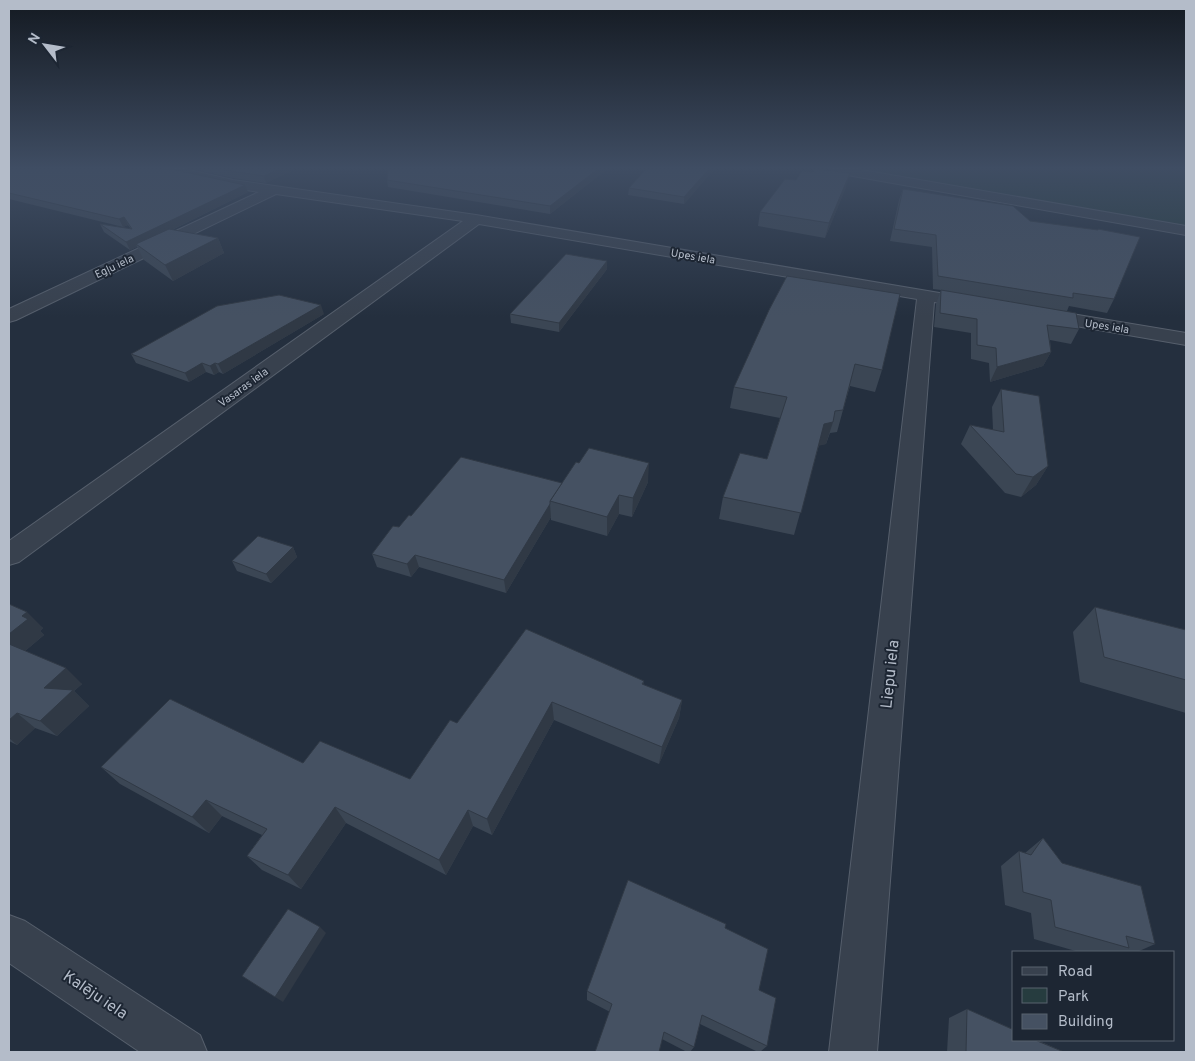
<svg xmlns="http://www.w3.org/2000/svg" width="1195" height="1061" font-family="Overpass,sans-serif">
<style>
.green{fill:#263c3f}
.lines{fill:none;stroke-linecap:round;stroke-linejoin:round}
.street-casing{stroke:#565f6c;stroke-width:2}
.street{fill:#38414e;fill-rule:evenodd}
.wall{fill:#3b4654}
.shaded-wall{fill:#303945}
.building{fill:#455162;stroke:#303945}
.labels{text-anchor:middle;stroke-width:4;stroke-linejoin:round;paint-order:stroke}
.far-street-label{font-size:11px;fill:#b4bcc9;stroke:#1d2633}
.near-street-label{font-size:16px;fill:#b4bcc9;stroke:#1d2633}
</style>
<rect width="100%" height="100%" fill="#242f3e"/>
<!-- green -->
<path class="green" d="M 854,169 L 1186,169 L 1186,228 Z"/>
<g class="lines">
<!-- street casing -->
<g class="street-casing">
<g id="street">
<path d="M 164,169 L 185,169 L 233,180 L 476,215 L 981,300 L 984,304 L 981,308 L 975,309 L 934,302 L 877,1052 L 829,1052 L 917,299 L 479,224 L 19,562 L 9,565 L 9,541 L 463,221 L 276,194 L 16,320 L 9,322 L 9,309 L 259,192 L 233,188 L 166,172 Z"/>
<path d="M 830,169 L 856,169 L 1186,226 L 1186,235 L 836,173 Z"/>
<path d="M 1042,309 L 1186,333 L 1186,345 L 1035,319 L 1033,315 L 1035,311 Z"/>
<path d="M 9,915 L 25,921 L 200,1035 L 207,1052 L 140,1052 L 9,963 Z"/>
</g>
</g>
<!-- street -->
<use href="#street" class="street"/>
</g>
<!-- wall -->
<g class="wall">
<path d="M 9,169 L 245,185 L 248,192 L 172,230 L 218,238 L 224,253 L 173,281 L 144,260 L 137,247 L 130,250 L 104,232 L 100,224 L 131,229 L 128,225 L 123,227 L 9,199 Z"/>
<path d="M 192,169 L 295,169 L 266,183 L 233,178 Z"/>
<path d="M 607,169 L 550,214 L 388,187 L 387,180 Z"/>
<path d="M 646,169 L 714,169 L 684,204 L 628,195 L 629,188 Z"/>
<path d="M 846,187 L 825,238 L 758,226 L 760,212 Z"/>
<path d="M 903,189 L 1114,299 L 1107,313 L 1069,306 L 1067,311 L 1079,329 L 1071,344 L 1050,340 L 1051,352 L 1043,366 L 990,382 L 989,363 L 971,359 L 971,333 L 934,327 L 936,304 L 941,290 L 933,289 L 932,247 L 890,241 L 899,200 Z"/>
<path d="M 607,261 L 607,269 L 559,332 L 511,323 L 510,314 Z"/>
<path d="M 900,294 L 882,370 L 875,392 L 850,386 L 843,410 L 837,432 L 830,433 L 826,444 L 819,445 L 794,535 L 719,519 L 723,497 L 767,459 L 780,418 L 730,408 L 734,387 Z"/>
<path d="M 324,314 L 223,374 L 219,372 L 214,375 L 206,372 L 189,382 L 136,363 L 131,354 Z"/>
<path d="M 1001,389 L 1048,466 L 1036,485 L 1021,497 L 1005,493 L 961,444 L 970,425 L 993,430 L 992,407 Z"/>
<path d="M 648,482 L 632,517 L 619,514 L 607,536 L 551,520 L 551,517 L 506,593 L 419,567 L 411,577 L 377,567 L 372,554 L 411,516 L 562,483 Z"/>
<path d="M 293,547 L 297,557 L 271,583 L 237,571 L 232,561 Z"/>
<path d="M 9,604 L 43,628 L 40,631 L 44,635 L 25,651 L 82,684 L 74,691 L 89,706 L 57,736 L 35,728 L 17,745 L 9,741 Z"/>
<path d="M 1095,607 L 1186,630 L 1186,713 L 1080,682 L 1073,632 Z"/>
<path d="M 644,681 L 643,685 L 682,700 L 679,718 L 659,764 L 554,720 L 492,835 L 473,826 L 446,875 L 346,823 L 301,889 L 262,870 L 247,856 L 262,835 L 222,816 L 209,833 L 120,784 L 101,767 L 303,763 L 410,779 L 457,723 Z"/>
<path d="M 1043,838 L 1062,863 L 1155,944 L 1137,952 L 1079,952 L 1034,939 L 1031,913 L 1005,905 L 1001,866 L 1019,851 L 1025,853 Z"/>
<path d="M 725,928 L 759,990 L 767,1046 L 760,1052 L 758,1052 L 700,1024 L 694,1047 L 690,1052 L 687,1052 L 587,1000 L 587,991 Z"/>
<path d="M 967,1009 L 1064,1052 L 947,1052 L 949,1018 Z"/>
</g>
<!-- shaded-wall -->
<g class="shaded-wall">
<path d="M 279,169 L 295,169 L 266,183 L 264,176 Z"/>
<path d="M 598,169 L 607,169 L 550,214 L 550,206 Z"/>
<path d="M 709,169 L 714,169 L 684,204 L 684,197 Z"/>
<path d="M 850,173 L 846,187 L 825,238 L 829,223 Z"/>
<path d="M 245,185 L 248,192 L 139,246 L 136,244 L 137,247 L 130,250 L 126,242 Z"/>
<path d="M 124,217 L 128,225 L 123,227 L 119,219 Z"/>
<path d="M 218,238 L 224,253 L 173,281 L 165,265 Z"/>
<path d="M 607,261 L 607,269 L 559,332 L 559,323 Z"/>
<path d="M 321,305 L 324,314 L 223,374 L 218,364 Z"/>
<path d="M 1051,352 L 1043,366 L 990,382 L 997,367 Z"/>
<path d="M 202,363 L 206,372 L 189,382 L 185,373 Z"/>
<path d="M 215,363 L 219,372 L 214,375 L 210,366 Z"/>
<path d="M 833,422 L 826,444 L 818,446 L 824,424 Z"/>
<path d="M 649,463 L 648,482 L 632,517 L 633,498 Z"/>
<path d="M 1048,466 L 1036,485 L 1021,497 L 1033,477 Z"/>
<path d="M 619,495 L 619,514 L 607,536 L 607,517 Z"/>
<path d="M 550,504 L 551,517 L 506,593 L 504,580 Z"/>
<path d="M 293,547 L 297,557 L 271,583 L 266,574 Z"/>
<path d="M 415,555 L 419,567 L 411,577 L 407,564 Z"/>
<path d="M 27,612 L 43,628 L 40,631 L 44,635 L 19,656 L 9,647 L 9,634 L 22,616 Z"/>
<path d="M 66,668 L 82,684 L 74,691 L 89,706 L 57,736 L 40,721 L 44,688 Z"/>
<path d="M 682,700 L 679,718 L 659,764 L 662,747 Z"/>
<path d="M 552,702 L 554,720 L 492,835 L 487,819 Z"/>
<path d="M 17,713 L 35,728 L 17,745 L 9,738 L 9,720 Z"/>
<path d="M 206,800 L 222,816 L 209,833 L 192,817 Z"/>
<path d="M 335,807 L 346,823 L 301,889 L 288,875 Z"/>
<path d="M 468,810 L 473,826 L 446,875 L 439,860 Z"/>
<path d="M 320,927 L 326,933 L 283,1002 L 275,997 Z"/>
</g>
<!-- building -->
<g class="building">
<path d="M 9,169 L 171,169 L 245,185 L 126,242 L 100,224 L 132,229 L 124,217 L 119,219 L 9,193 Z"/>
<path d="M 220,169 L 279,169 L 264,176 L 231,171 Z"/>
<path d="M 388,169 L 598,169 L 550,206 L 387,180 Z"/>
<path d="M 646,169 L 709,169 L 684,197 L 629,188 Z"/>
<path d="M 815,169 L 850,173 L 829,223 L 760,212 L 785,179 L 796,180 L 802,171 L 813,172 Z"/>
<path d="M 903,189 L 1013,206 L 1030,221 L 1098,230 L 1098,229 L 1140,237 L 1114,299 L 1073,293 L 1073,298 L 938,276 L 936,235 L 894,229 Z"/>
<path d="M 169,229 L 218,238 L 165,265 L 136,244 Z"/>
<path d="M 566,254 L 607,261 L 559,323 L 510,314 Z"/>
<path d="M 787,276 L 900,294 L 882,370 L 855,364 L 843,410 L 835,411 L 833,422 L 824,424 L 801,513 L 723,497 L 740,453 L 767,459 L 787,397 L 734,387 L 769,310 Z"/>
<path d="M 941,290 L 1076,313 L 1079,329 L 1047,325 L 1051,352 L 997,367 L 996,348 L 977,345 L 977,319 L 940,313 Z"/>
<path d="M 279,295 L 321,305 L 218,364 L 215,363 L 210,366 L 202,363 L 185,373 L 131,354 L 217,306 Z"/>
<path d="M 1001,389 L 1039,396 L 1048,466 L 1033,477 L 1016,474 L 970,425 L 1004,432 Z"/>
<path d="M 589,448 L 649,463 L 633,498 L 619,495 L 607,517 L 550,501 L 576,462 L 579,463 Z"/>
<path d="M 461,457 L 562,483 L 550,501 L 550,504 L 504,580 L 415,555 L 407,564 L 372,554 L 393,526 L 399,527 L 409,515 L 411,516 Z"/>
<path d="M 258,536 L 293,547 L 266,574 L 232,561 Z"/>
<path d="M 9,604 L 27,612 L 22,616 L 28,619 L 9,634 Z"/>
<path d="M 1095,607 L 1186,630 L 1186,680 L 1104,657 Z"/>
<path d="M 526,629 L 644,681 L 642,684 L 682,700 L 662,747 L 552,702 L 487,819 L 468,810 L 439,860 L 335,807 L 288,875 L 247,856 L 267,829 L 206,800 L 192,817 L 101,767 L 170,699 L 303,763 L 320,741 L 410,779 L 450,720 L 457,723 Z"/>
<path d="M 9,644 L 66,668 L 44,688 L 73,690 L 40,721 L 17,713 L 9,720 Z"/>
<path d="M 1043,838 L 1062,863 L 1141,886 L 1155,944 L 1126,936 L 1129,948 L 1055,927 L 1051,900 L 1023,892 L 1019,851 L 1031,855 Z"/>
<path d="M 628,880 L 726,924 L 725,928 L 768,949 L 759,990 L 776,998 L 767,1046 L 702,1015 L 694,1047 L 664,1032 L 659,1052 L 595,1052 L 612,1004 L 587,991 Z"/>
<path d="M 288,909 L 320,927 L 275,997 L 242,976 Z"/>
<path d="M 967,1009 L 1014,1030 L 1014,1040 L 1035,1040 L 1064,1052 L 966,1052 Z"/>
</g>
<!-- sky -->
<linearGradient id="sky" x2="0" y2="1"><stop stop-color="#141a22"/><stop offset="0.53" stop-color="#3f4d63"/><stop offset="1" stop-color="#3f4d63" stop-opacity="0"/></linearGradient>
<rect width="1195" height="317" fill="url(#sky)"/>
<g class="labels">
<!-- far-street labels -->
<g class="far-street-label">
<text transform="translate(693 256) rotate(10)" y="4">Upes iela</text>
<text transform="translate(114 266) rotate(-25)" y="4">Egļu iela</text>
<text transform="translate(1107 326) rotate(9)" y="4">Upes iela</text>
<text transform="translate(243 387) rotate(-36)" y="4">Vasaras iela</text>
</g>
<!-- near-street labels -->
<g class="near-street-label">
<text transform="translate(889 674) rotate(-84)" y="6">Liepu iela</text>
<text transform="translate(96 994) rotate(34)" y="6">Kalēju iela</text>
</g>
</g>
<!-- border -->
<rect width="1195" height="1061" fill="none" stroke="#b4bcc9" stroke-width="20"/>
<!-- legend -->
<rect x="1012" y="951" width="162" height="90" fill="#1d2633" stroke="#59626f"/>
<rect x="1022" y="967" width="25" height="8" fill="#38414e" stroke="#59626f"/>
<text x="1058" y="976" font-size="15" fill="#b4bcc9">Road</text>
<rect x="1022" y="988" width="25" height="15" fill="#263c3f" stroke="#59626f"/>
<text x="1058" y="1001" font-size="15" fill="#b4bcc9">Park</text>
<rect x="1022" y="1014" width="25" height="15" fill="#455162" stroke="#59626f"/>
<text x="1058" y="1026" font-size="15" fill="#b4bcc9">Building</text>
<!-- north arrow -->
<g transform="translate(45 45) rotate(301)" stroke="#1d2633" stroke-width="4" paint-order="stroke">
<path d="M0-4L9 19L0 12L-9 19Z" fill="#b4bcc9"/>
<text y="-8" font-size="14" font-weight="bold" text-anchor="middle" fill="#b4bcc9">N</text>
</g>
</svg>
